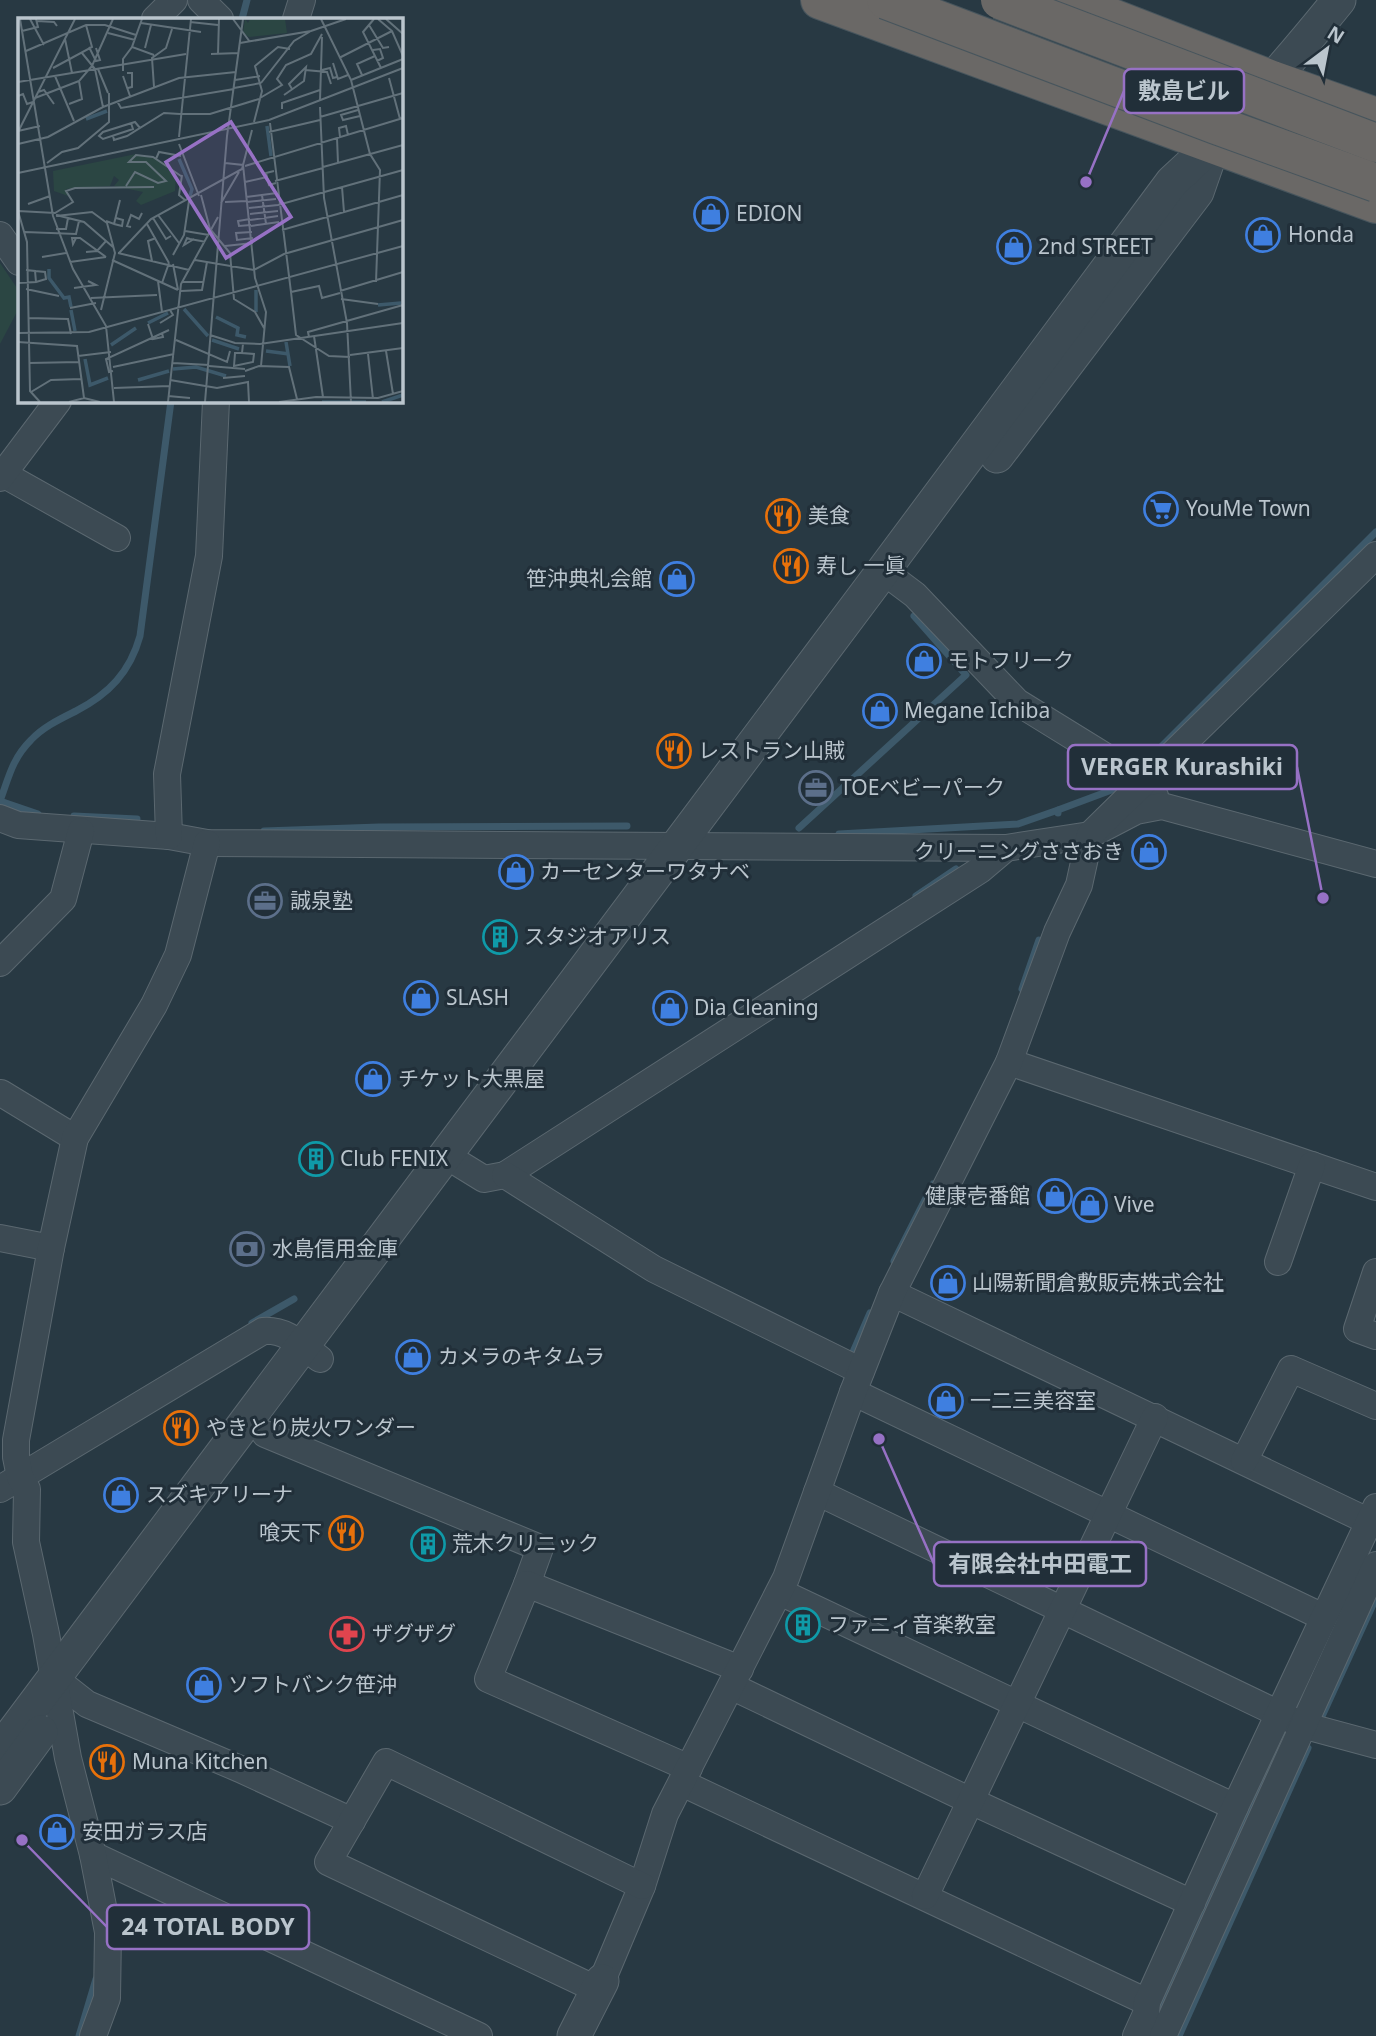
<svg xmlns="http://www.w3.org/2000/svg" width="1376" height="2036" font-family="'Noto Sans','Noto Sans JP',sans-serif">
<style>
.green{fill:#2b4643}
.lines{fill:none;stroke-linecap:round;stroke-linejoin:round}
.stream{stroke:#3d596a;stroke-width:7}
.minor-casing{stroke:#5b6870;stroke-width:28}
.tertiary-casing{stroke:#5b6870;stroke-width:35}
.trunk-casing{stroke:#47555d;stroke-width:40}
.minor{stroke:#3c4a53;stroke-width:26}
.tertiary{stroke:#3c4a53;stroke-width:33}
.trunk{stroke:#6a6866;stroke-width:38}
.trunk-bridge-casing{stroke:#47555d;stroke-width:40;stroke-linecap:butt}
.trunk-bridge{stroke:#6a6866;stroke-width:38}
.labels{text-anchor:middle;stroke-width:6;stroke-linejoin:round;paint-order:stroke}
.poi-label{font-size:21px;fill:#bac5cd;stroke:#212f39;text-anchor:start}
.inset-river{fill:none;stroke:#3d596a;stroke-width:3.5}
.inset-road{fill:none;stroke:#62717a;stroke-width:2}
.view{fill:#9771c5;fill-opacity:0.15;stroke:#9771c5;stroke-width:3.5}
.inset-edge{fill:none;stroke:#bac5cd;stroke-width:3.5}
.leader{fill:none;stroke:#9771c5;stroke-width:2.5}
.callout-dot{fill:#9771c5;stroke:#212f39;stroke-width:2.5}
.callout{fill:#212f39;stroke:#9771c5;stroke-width:2.5}
.callout-label{font-size:23px;text-anchor:middle;font-weight:bold;fill:#bac5cd}
</style>
<rect width="100%" height="100%" fill="#283943"/>
<!-- green -->
<path class="green" d="M 0,263 L 19,291 L 19,308 L 0,344 Z"/>
<g class="lines">
<!-- stream -->
<g class="stream">
<path d="M 242,19 L 247,0"/>
<path d="M 1149,759 L 1376,532"/>
<path d="M 0,801 C 9,777 12,759 31,740 C 43,727 60,719 76,711 C 109,694 130,672 140,636 L 171,401"/>
<path d="M 0,801 L 38,814"/>
<path d="M 1058,813 L 1058,810 L 1117,788"/>
<path d="M 74,816 L 137,819"/>
<path d="M 799,828 L 966,675 L 914,616"/>
<path d="M 264,831 L 379,827 L 627,826"/>
<path d="M 839,834 L 1018,824 L 1058,810"/>
<path d="M 916,896 L 956,869"/>
<path d="M 1022,989 L 1039,940"/>
<path d="M 894,1261 L 933,1184"/>
<path d="M 252,1323 L 294,1299"/>
<path d="M 850,1359 L 870,1313"/>
<path d="M 1318,1725 L 1376,1598"/>
<path d="M 1156,2018 L 1276,1751"/>
<path d="M 79,2036 L 96,1979"/>
<path d="M 1179,2036 L 1308,1748"/>
</g>
<!-- minor casing -->
<g class="minor-casing">
<g id="minor">
<path d="M 201,0 L 220,19"/>
<path d="M 155,19 L 174,0"/>
<path d="M 296,19 L 302,0"/>
<path d="M 0,235 L 19,262"/>
<path d="M 3,474 L 117,538"/>
<path d="M 0,478 L 58,401"/>
<path d="M 1155,796 L 1145,781 L 1376,555"/>
<path d="M 0,818 L 18,825 L 169,836 L 207,843 L 1006,848 L 1090,835 L 1136,811 L 1162,806 L 1376,864"/>
<path d="M 169,836 L 167,774 L 209,556 L 216,401"/>
<path d="M 0,963 L 63,899 L 81,831"/>
<path d="M 1009,1062 L 1376,1187"/>
<path d="M 1,1093 L 75,1138"/>
<path d="M 445,1155 L 484,1179 L 505,1175 L 980,870 L 1006,848"/>
<path d="M 505,1175 L 654,1269 L 861,1371"/>
<path d="M 0,1238 L 51,1248"/>
<path d="M 1278,1262 L 1312,1165"/>
<path d="M 1376,1272 L 1357,1329 L 1376,1336"/>
<path d="M 892,1293 L 1376,1525"/>
<path d="M 853,1392 L 1323,1617"/>
<path d="M 265,1434 L 540,1548 L 527,1584"/>
<path d="M 1244,1461 L 1291,1369 L 1376,1406"/>
<path d="M 0,1489 L 263,1331 C 287,1329 302,1346 320,1359"/>
<path d="M 817,1492 L 1302,1725 L 1376,1745"/>
<path d="M 780,1592 L 1235,1807"/>
<path d="M 54,1678 L 87,1704 L 240,1769 L 352,1821"/>
<path d="M 731,1686 L 971,1801 L 1192,1903"/>
<path d="M 689,1768 L 488,1679 L 527,1584 L 740,1669"/>
<path d="M 682,1783 L 1147,2002"/>
<path d="M 93,1855 L 479,2036"/>
<path d="M 925,1896 L 1155,1417"/>
<path d="M 602,1981 L 642,1886 L 665,1814 L 786,1578 L 853,1392 L 892,1293 L 1009,1062 L 1057,932 L 1079,885 L 1090,835 L 1145,781 L 1017,702 L 915,595 L 883,571"/>
<path d="M 598,1990 L 328,1862 L 386,1762 L 642,1886"/>
<path d="M 93,2036 L 107,1998 L 108,1932 L 93,1855 L 68,1758 L 46,1634 L 26,1542 L 27,1489 L 20,1477 L 16,1457 L 16,1440 L 51,1248 L 75,1138 L 154,1005 L 178,955 L 207,843"/>
<path d="M 1136,2036 L 1146,2014 L 1147,2002 L 1235,1807 L 1376,1507"/>
<path d="M 1163,2036 L 1376,1565"/>
</g>
</g>
<!-- tertiary casing -->
<g class="tertiary-casing">
<g id="tertiary">
<path d="M 997,456 L 1197,192 L 1213,146"/>
<path d="M 0,1750 L 883,571 L 1172,182 C 1233,127 1287,64 1339,0"/>
<path d="M 0,1788 L 41,1732"/>
<path d="M 574,2036 L 602,1981"/>
</g>
</g>
<!-- trunk casing -->
<g class="trunk-casing">
<g id="trunk">
<path d="M 820,0 L 1376,204"/>
<path d="M 1066,0 L 1272,80 L 1376,117"/>
</g>
</g>
<!-- minor -->
<use href="#minor" class="minor"/>
<!-- tertiary -->
<use href="#tertiary" class="tertiary"/>
<!-- trunk -->
<use href="#trunk" class="trunk"/>
<!-- trunk-bridge casing -->
<g class="trunk-bridge-casing">
<g id="trunk-bridge">
<path d="M 886,0 L 1216,125 L 1376,183"/>
<path d="M 1000,0 L 1376,143"/>
</g>
</g>
<!-- trunk-bridge -->
<use href="#trunk-bridge" class="trunk-bridge"/>
</g>
<!-- icons -->
<defs>
<g id="shop-ring" transform="scale(1.75)"><circle r="9.5" fill="#212f39" stroke="#3f7fe0" stroke-width="1.5"/><path d="M-5-2.5h2.3a2.7 3.5 0 0 1 5.4 0H5L5.5 6h-11ZM-1.5-2.5h3a1.5 2.3 0 0 0-3 0Z" fill="#3f7fe0"/></g>
<g id="supermarket-ring" transform="scale(1.75)"><circle r="9.5" fill="#212f39" stroke="#3f7fe0" stroke-width="1.5"/><path d="M-6-5.5h2.5l.6 2H6L4.5 2H-2.5L-4.4-4H-6ZM-1.5 3.2a1.3 1.3 0 1 0 .1 0ZM3 3.2a1.3 1.3 0 1 0 .1 0Z" fill="#3f7fe0"/></g>
<g id="restaurant-ring" transform="scale(1.75)"><circle r="9.5" fill="#212f39" stroke="#e8710a" stroke-width="1.5"/><path d="M-5-6h1v4h1v-4h1v4h1v-4h1v5L-1.5 .5V6h-2V.5L-5-1ZM5-6V6H3V1.5H1.5Q1.5-4 5-6Z" fill="#e8710a"/></g>
<g id="office-ring" transform="scale(1.75)"><circle r="9.5" fill="#212f39" stroke="#5c6f8a" stroke-width="1.5"/><path d="M-6-3h4V-5.5h4V-3h4V5H-6ZM-1-4.5V-3h2v-1.5ZM-6 0V1H6V0Z" fill="#5c6f8a"/></g>
<g id="building-ring" transform="scale(1.75)"><circle r="9.5" fill="#212f39" stroke="#0f9aa8" stroke-width="1.5"/><path d="M-4-6H4V6H1V3H-1V6H-4ZM-2.5-4.3h1.7v1.8h-1.7ZM.8-4.3h1.7v1.8H.8ZM-2.5-1h1.7V.8h-1.7ZM.8-1h1.7V.8H.8Z" fill="#0f9aa8"/></g>
<g id="bank-ring" transform="scale(1.75)"><circle r="9.5" fill="#212f39" stroke="#5c6f8a" stroke-width="1.5"/><path d="M-6-4H6V4H-6ZM0-2.3a2.3 2.3 0 1 0 0 4.6a2.3 2.3 0 1 0 0-4.6Z" fill="#5c6f8a"/></g>
<g id="pharmacy-ring" transform="scale(1.75)"><circle r="9.5" fill="#212f39" stroke="#e0444e" stroke-width="1.5"/><path d="M-2-6h4v4h4v4h-4v4h-4v-4h-4v-4h4Z" fill="#e0444e"/></g>
</defs>
<g fill-rule="evenodd">
<use href="#shop-ring" x="711" y="214"/>
<use href="#shop-ring" x="1263" y="235"/>
<use href="#shop-ring" x="1014" y="247"/>
<use href="#supermarket-ring" x="1161" y="509"/>
<use href="#restaurant-ring" x="783" y="516"/>
<use href="#restaurant-ring" x="791" y="566"/>
<use href="#shop-ring" x="677" y="579"/>
<use href="#shop-ring" x="924" y="661"/>
<use href="#shop-ring" x="880" y="711"/>
<use href="#restaurant-ring" x="674" y="751"/>
<use href="#office-ring" x="816" y="788"/>
<use href="#shop-ring" x="1149" y="852"/>
<use href="#shop-ring" x="516" y="872"/>
<use href="#office-ring" x="265" y="901"/>
<use href="#building-ring" x="500" y="937"/>
<use href="#shop-ring" x="421" y="998"/>
<use href="#shop-ring" x="670" y="1008"/>
<use href="#shop-ring" x="373" y="1079"/>
<use href="#building-ring" x="316" y="1159"/>
<use href="#shop-ring" x="1055" y="1196"/>
<use href="#shop-ring" x="1090" y="1205"/>
<use href="#bank-ring" x="247" y="1249"/>
<use href="#shop-ring" x="948" y="1283"/>
<use href="#shop-ring" x="413" y="1357"/>
<use href="#shop-ring" x="946" y="1401"/>
<use href="#restaurant-ring" x="181" y="1428"/>
<use href="#shop-ring" x="121" y="1495"/>
<use href="#restaurant-ring" x="346" y="1533"/>
<use href="#building-ring" x="428" y="1544"/>
<use href="#building-ring" x="803" y="1625"/>
<use href="#pharmacy-ring" x="347" y="1634"/>
<use href="#shop-ring" x="204" y="1685"/>
<use href="#restaurant-ring" x="107" y="1762"/>
<use href="#shop-ring" x="57" y="1832"/>
</g>
<g class="labels">
<!-- poi labels -->
<g class="poi-label">
<text x="736" y="221">EDION</text>
<text x="1288" y="242">Honda</text>
<text x="1038" y="254">2nd STREET</text>
<text x="1186" y="516">YouMe Town</text>
<text x="808" y="523">美食</text>
<text x="816" y="573">寿し 一眞</text>
<text x="652" y="586" text-anchor="end">笹沖典礼会館</text>
<text x="948" y="668">モトフリーク</text>
<text x="904" y="718">Megane Ichiba</text>
<text x="698" y="758">レストラン山賊</text>
<text x="840" y="795">TOEベビーパーク</text>
<text x="1124" y="859" text-anchor="end">クリーニングささおき</text>
<text x="540" y="879">カーセンターワタナベ</text>
<text x="290" y="908">誠泉塾</text>
<text x="524" y="944">スタジオアリス</text>
<text x="446" y="1005">SLASH</text>
<text x="694" y="1015">Dia Cleaning</text>
<text x="398" y="1086">チケット大黒屋</text>
<text x="340" y="1166">Club FENIX</text>
<text x="1030" y="1203" text-anchor="end">健康壱番館</text>
<text x="1114" y="1212">Vive</text>
<text x="272" y="1256">水島信用金庫</text>
<text x="972" y="1290">山陽新聞倉敷販売株式会社</text>
<text x="438" y="1364">カメラのキタムラ</text>
<text x="970" y="1408">一二三美容室</text>
<text x="206" y="1435">やきとり炭火ワンダー</text>
<text x="146" y="1502">スズキアリーナ</text>
<text x="322" y="1540" text-anchor="end">喰天下</text>
<text x="452" y="1551">荒木クリニック</text>
<text x="828" y="1632">ファニィ音楽教室</text>
<text x="372" y="1641">ザグザグ</text>
<text x="228" y="1692">ソフトバンク笹沖</text>
<text x="132" y="1769">Muna Kitchen</text>
<text x="82" y="1839">安田ガラス店</text>
</g>
</g>
<!-- overview -->
<g transform="translate(18 18)">
<rect width="385" height="385" fill="#283943"/>
<path d="M 227,1 L 230,5 L 232,1 L 267,1 L 269,15 L 231,19 L 225,15 ZM 118,136 L 138,141 L 158,157 L 157,173 L 123,187 L 118,183 L 125,174 L 96,168 L 101,162 L 96,158 L 92,168 L 48,171 L 50,178 L 36,173 L 35,153 Z" fill="#2b4643"/>
<path class="inset-river" d="M 68,101 L 89,93M 249,108 L 253,138M 161,141 L 174,171 L 172,178M 31,251 L 31,260 L 46,280 L 51,279 L 53,289M 360,287 L 383,285M 166,291 L 190,318M 53,292 L 57,313M 238,294 L 238,272M 198,299 L 220,310 L 219,317 L 228,319M 130,305 L 150,295M 194,322 L 221,331M 268,324 L 272,348M 93,327 L 118,310M 248,333 L 271,336M 67,341 L 72,367 L 90,360M 155,351 L 178,349 L 208,358M 120,362 L 151,353M 304,384 L 348,384M 364,384 L 385,377"/>
<path class="inset-road" d="M 2,1 L 35,198 L 55,251 L 88,308 L 96,384M 12,1 L 26,27M 124,1 L 114,29 L 136,37M 215,1 L 232,24M 303,1 L 333,62 L 352,136 L 362,152 L 358,264M 356,1 L 345,14 L 363,50M 360,1 L 374,13 L 385,38M 368,1 L 385,16M 19,3 L 36,4 L 39,8M 172,4 L 200,7M 123,5 L 183,14M 351,7 L 365,30 L 371,29M 4,13 L 20,9 L 18,1M 90,15 L 117,22M 47,21 L 54,55M 222,25 L 293,13 L 328,1M 71,29 L 78,43 L 82,42 L 78,30M 127,30 L 133,7M 355,32 L 362,31 L 365,40 L 359,43M 8,33 L 68,7 L 87,7 L 118,17M 64,35 L 77,51 L 85,89M 193,36 L 221,35M 200,36 L 201,1M 321,40 L 374,13M 315,45 L 320,61 L 330,57M 35,50 L 74,29 L 68,7M 80,51 L 90,75M 287,52 L 309,54 L 313,66M 304,52 L 312,50 L 315,60 L 319,59M 105,53 L 105,41 L 114,29M 109,55 L 114,55 L 114,69 L 110,70M 344,57 L 339,46 L 357,38M 37,58 L 56,103M 105,58 L 112,78M 371,60 L 382,101M 217,62 L 242,58M 333,62 L 385,41M 0,64 L 168,36M 243,65 L 276,23 L 293,13M 136,69 L 134,40 L 148,30 L 154,11M 216,70 L 243,65M 20,74 L 26,72 L 36,86M 266,77 L 286,63 L 288,49 L 271,66 L 274,71M 0,78 L 5,76 L 9,86 L 15,84M 17,80 L 61,63M 242,80 L 264,67 L 259,61 L 268,47 L 293,36 L 304,16M 302,82 L 304,19M 99,83 L 103,90 L 216,71M 51,86 L 64,81 L 61,63 L 74,48 L 95,1M 302,89 L 306,180 L 329,305 L 333,384M 264,91 L 264,85 L 302,72M 340,92 L 323,97 L 325,102 L 342,98M 162,96 L 192,96 L 241,81M 302,99 L 385,75M 236,104 L 244,73 L 237,48 L 260,29 L 272,31M 113,105 L 115,111 L 85,121 L 81,118 L 85,114 L 117,104 L 122,110M 252,105 L 273,274 L 301,268 L 304,280 L 322,275M 0,113 L 22,108M 0,114 L 57,1M 251,114 L 302,102M 95,118 L 96,122 L 109,118 L 146,95 L 162,96M 161,119 L 173,1M 322,119 L 321,110 L 328,108 L 330,117M 319,120 L 320,145M 0,126 L 30,119 L 85,89 L 161,60 L 218,54M 161,126 L 181,178M 138,141 L 141,134 L 163,138M 29,145 L 44,134 L 60,130 L 91,104 L 91,75M 207,145 L 225,147 L 237,260 L 248,294 L 243,348M 227,148 L 385,100M 305,149 L 385,127M 256,153 L 248,155 L 251,167 L 258,165M 0,155 L 251,102 L 385,50M 164,157 L 161,177 L 167,182M 257,163 L 305,150M 227,164 L 249,159M 108,168 L 117,154 L 140,165 L 148,163 L 128,144 L 111,144 L 118,137 L 135,139 L 163,158M 324,169 L 326,194M 183,177 L 192,211 L 212,235 L 216,281 L 237,294 L 246,310M 244,177 L 248,206M 228,179 L 259,175M 207,184 L 229,183M 229,184 L 258,181M 203,185 L 221,154M 10,186 L 32,178M 231,190 L 260,187 L 385,152M 0,193 L 9,224 L 12,373 L 22,384M 0,193 L 37,195 L 55,184 L 48,173 L 57,170 L 136,169M 232,196 L 260,193M 38,197 L 66,204 L 95,229M 140,197 L 161,225M 38,198 L 74,194 L 89,205 L 97,235 L 83,292M 135,200 L 148,221 L 153,218M 232,201 L 220,203 L 221,208 L 233,207M 232,202 L 260,198M 88,203 L 96,206 L 102,182M 96,206 L 104,208 L 105,202 L 98,200M 129,206 L 151,245M 233,208 L 261,204M 113,209 L 109,208 L 113,197 L 121,201 L 124,195M 38,211 L 48,211 L 50,200M 264,212 L 385,177M 167,213 L 191,217M 7,214 L 58,216 L 61,203M 234,214 L 218,215 L 219,222 L 235,220M 58,220 L 55,226 L 54,220 L 62,220 L 88,239M 176,221 L 166,227 L 169,220 L 172,221 L 183,223 L 187,224M 207,228 L 235,225M 68,234 L 79,233 L 88,223M 100,235 L 171,252M 101,235 L 133,201 L 224,151 L 234,112M 155,237 L 166,217 L 171,183M 24,239 L 48,235M 94,242 L 160,272M 177,242 L 236,252 L 266,236 L 385,202M 134,243 L 130,223 L 138,220M 52,244 L 88,239M 155,246 L 160,272M 17,253 L 27,254 L 28,261 L 18,264M 140,263 L 144,294M 164,264 L 186,264M 0,265 L 18,264 L 17,253 L 8,252M 144,265 L 151,245M 56,270 L 78,267 L 70,263M 8,271 L 41,278M 163,273 L 184,272 L 189,244M 322,273 L 385,254M 273,274 L 278,317 L 311,338 L 332,339M 73,280 L 139,277M 323,281 L 360,286M 52,290 L 78,285M 10,300 L 50,301 L 53,316M 142,305 L 155,297 L 152,292M 130,306 L 135,321 L 145,319 L 144,315M 0,315 L 71,314 L 385,228M 192,317 L 217,325 L 242,326 L 385,305M 296,318 L 305,379M 291,319 L 290,314 L 385,287M 158,322 L 209,344 L 212,333M 0,324 L 59,328 L 66,380M 368,333 L 375,376M 224,335 L 217,335 L 216,348 L 235,344 L 236,336 L 224,335 L 225,326M 350,336 L 355,381M 332,337 L 385,330M 60,338 L 93,334M 11,345 L 61,344M 155,345 L 191,347M 191,348 L 227,351M 95,349 L 156,336M 95,353 L 91,354 L 88,341 L 151,312M 227,353 L 241,348 L 271,349 L 279,381M 205,360 L 227,358M 152,362 L 199,370 L 230,364 L 231,384M 96,370 L 151,368M 13,374 L 33,362 L 63,361M 150,378 L 172,380M 51,384 L 66,380 L 82,384M 150,384 L 163,266 L 200,199M 187,384 L 209,118 L 225,1M 261,384 L 298,379 L 360,380 L 385,373"/>
<path class="view" d="M 213,104 L 273,199 L 208,240 L 148,144 Z"/>
<rect width="385" height="385" class="inset-edge"/>
</g>
<!-- callouts -->
<path class="leader" d="M1086 182L1124 91M1323 898L1297 767M879 1439L934 1564M22 1840L107 1927"/>
<g class="callout-dot">
<circle cx="1086" cy="182" r="7"/>
<circle cx="1323" cy="898" r="7"/>
<circle cx="879" cy="1439" r="7"/>
<circle cx="22" cy="1840" r="7"/>
</g>
<g class="callout">
<rect x="1124" y="69" width="120" height="44" rx="7"/>
<rect x="1068" y="745" width="229" height="44" rx="7"/>
<rect x="934" y="1542" width="212" height="44" rx="7"/>
<rect x="107" y="1905" width="202" height="44" rx="7"/>
</g>
<g class="callout-label">
<text x="1184" y="99">敷島ビル</text>
<text x="1182" y="775">VERGER Kurashiki</text>
<text x="1040" y="1572">有限会社中田電工</text>
<text x="208" y="1935">24 TOTAL BODY</text>
</g>
<!-- north arrow -->
<g transform="translate(1327 49) rotate(32)" stroke="#212f39" stroke-width="5" paint-order="stroke">
<path d="M0-5L12 26L0 18L-12 26Z" fill="#bac5cd"/>
<text y="-10" font-size="19" font-weight="bold" text-anchor="middle" fill="#bac5cd">N</text>
</g>
</svg>
